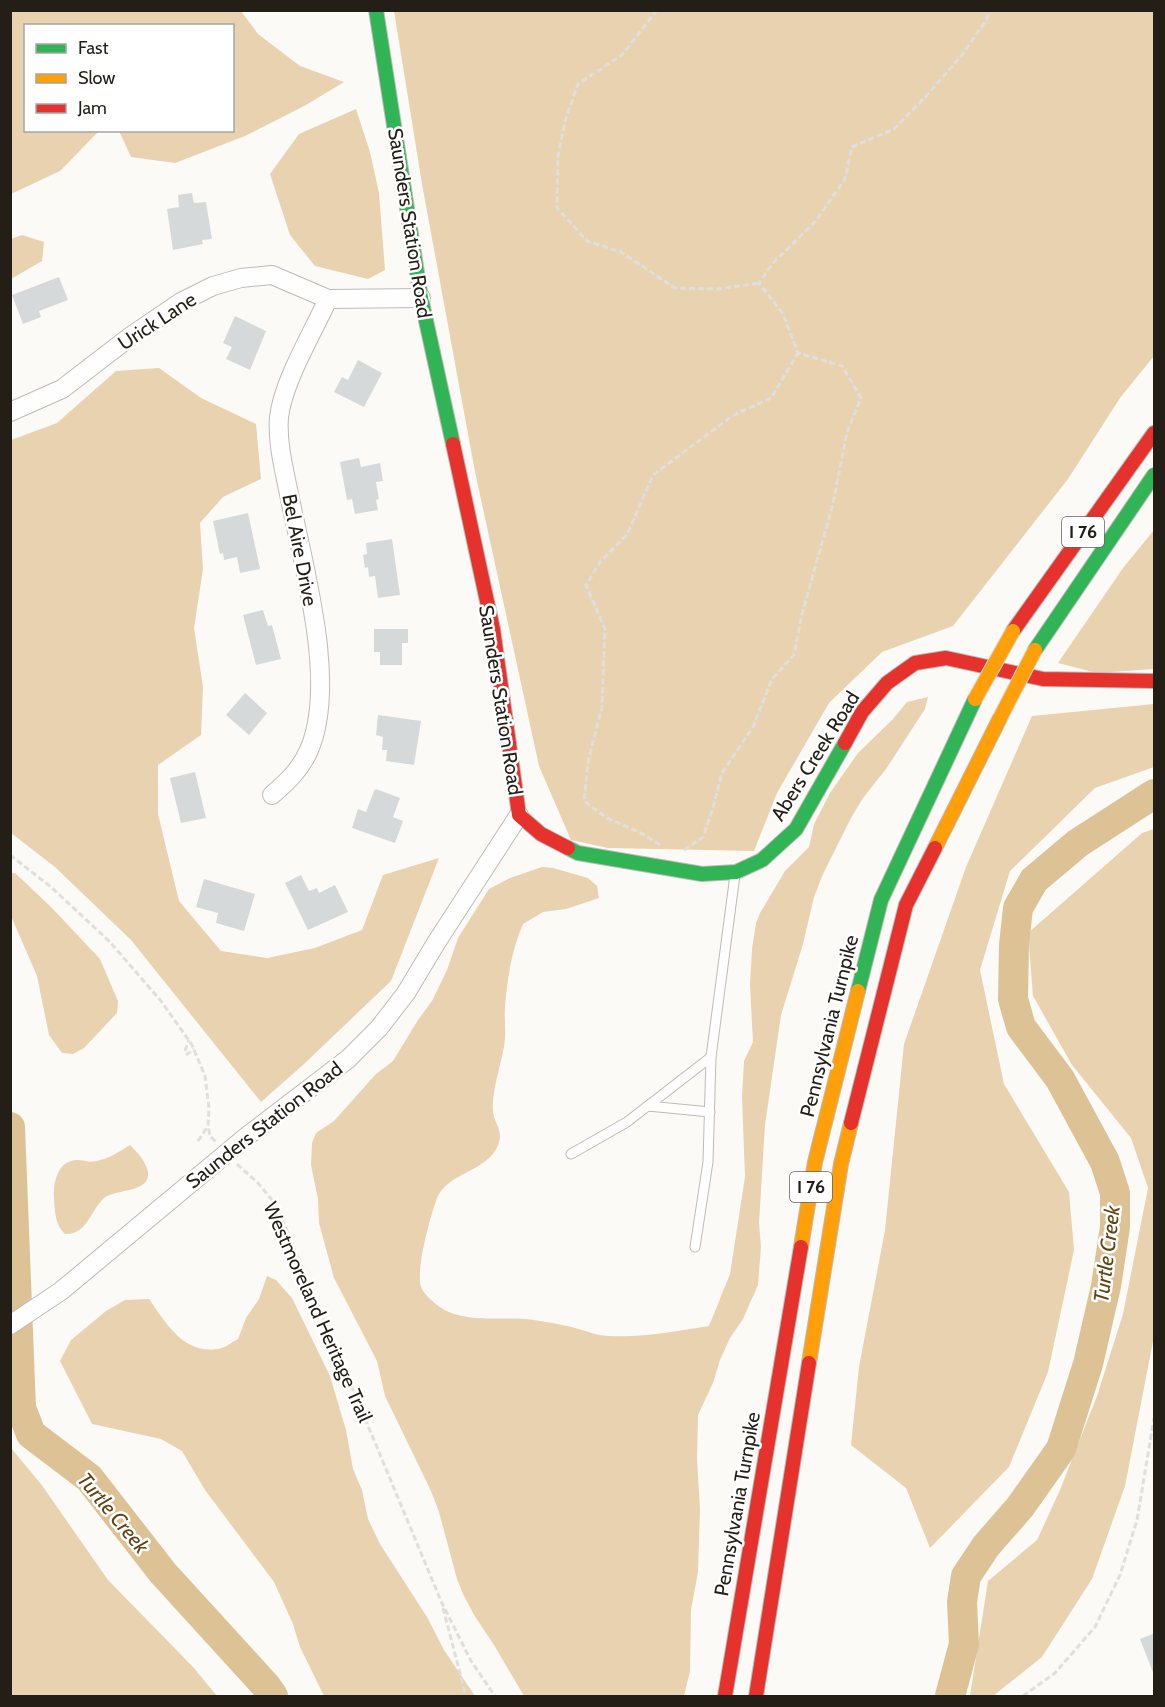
<svg xmlns="http://www.w3.org/2000/svg" width="1165" height="1707" font-family="Cabin,sans-serif">
<style>
.forest{fill:#e9d2af}
.lines{fill:none;stroke-linecap:round;stroke-linejoin:round}
.river{stroke:#ddc296;stroke-width:30}
.building{fill:#d6d9da}
.lane-casing{stroke:#bebbb6;stroke-width:11}
.street-casing{stroke:#bebbb6;stroke-width:20}
.fast-casing{stroke:#bebbb6;stroke-width:16}
.slow-casing{stroke:#bebbb6;stroke-width:16}
.jam-casing{stroke:#bebbb6;stroke-width:16}
.path{stroke:#dfdfde;stroke-width:3;stroke-dasharray:6 3;stroke-linecap:butt}
.lane{stroke:#fffefe;stroke-width:9}
.street{stroke:#fffefe;stroke-width:18}
.fast{stroke:#30b455;stroke-width:14}
.slow{stroke:#ff9f0a;stroke-width:14}
.jam{stroke:#e5322d;stroke-width:14}
.slow-bridge-casing{stroke:#d7d5d2;stroke-width:16;stroke-linecap:butt}
.slow-bridge{stroke:#ff9f0a;stroke-width:14}
.labels{text-anchor:middle;stroke-width:5;stroke-linejoin:round;paint-order:stroke}
.shield{fill:#fff;stroke:#65625d;stroke-width:1.5}
.shield-label{font-size:18px;font-weight:bold;fill:#231f17}
.street-label{font-size:20px;fill:#231f17;stroke:#fff}
.water-label{font-size:21px;font-style:italic;fill:#5f4414;stroke:#fff}
</style>
<rect width="100%" height="100%" fill="#fcfaf7"/>
<!-- forest -->
<g class="forest">
<path d="M 11,10 L 241,11 L 258,34 L 300,66 L 344,82 L 306,105 L 245,136 L 175,163 L 131,157 L 119,131 L 232,130 L 232,26 L 26,26 L 26,130 L 99,131 L 60,171 L 11,194 Z"/>
<path d="M 394,11 L 1154,11 L 1154,356 L 1120,398 L 1068,479 L 953,626 L 882,652 L 829,703 L 777,793 L 754,851 L 608,848 L 571,840 L 539,766 L 475,472 L 422,184 Z"/>
<path d="M 356,109 L 370,152 L 379,193 L 385,270 L 368,279 L 315,266 L 290,235 L 270,174 L 299,134 Z"/>
<path d="M 22,235 L 44,242 L 42,261 L 11,279 L 11,239 Z"/>
<path d="M 159,368 L 201,398 L 256,424 L 261,479 L 223,497 L 200,523 L 203,569 L 194,628 L 203,687 L 201,735 L 158,765 L 158,814 L 179,901 L 221,951 L 267,958 L 315,948 L 362,930 L 383,875 L 439,858 L 391,981 L 304,1064 L 261,1102 L 131,940 L 55,867 L 11,833 L 11,440 L 57,423 L 116,371 Z"/>
<path d="M 1154,530 L 1154,669 L 1097,673 L 1058,663 L 1123,568 Z"/>
<path d="M 928,697 L 925,709 L 886,769 L 863,798 L 851,818 L 823,874 L 814,897 L 803,944 L 781,1015 L 765,1125 L 759,1223 L 761,1247 L 758,1285 L 743,1319 L 730,1338 L 720,1360 L 713,1383 L 698,1415 L 697,1459 L 700,1509 L 698,1572 L 691,1610 L 690,1671 L 684,1696 L 524,1696 L 494,1645 L 474,1615 L 463,1594 L 457,1579 L 439,1512 L 431,1491 L 385,1396 L 377,1361 L 334,1278 L 319,1223 L 318,1199 L 311,1165 L 312,1143 L 316,1133 L 334,1121 L 375,1075 L 393,1061 L 418,1020 L 432,1001 L 447,970 L 458,938 L 489,889 L 510,878 L 542,867 L 553,868 L 588,878 L 597,886 L 599,898 L 566,909 L 543,912 L 523,924 C 512,949 507,980 505,1007 C 504,1018 506,1029 505,1039 C 503,1060 491,1091 493,1111 C 494,1124 504,1130 498,1145 C 487,1173 445,1172 436,1201 C 430,1218 414,1275 422,1289 C 426,1297 441,1309 449,1312 C 473,1322 501,1317 526,1319 C 542,1321 560,1324 575,1328 C 587,1331 597,1336 610,1336 C 643,1338 676,1331 709,1326 L 730,1274 L 745,1177 L 742,1096 L 744,1061 L 753,1042 L 750,985 L 752,949 L 756,923 L 760,913 L 785,871 L 809,847 L 814,824 L 830,793 L 858,753 L 893,719 L 907,702 Z"/>
<path d="M 1154,704 L 1154,767 L 1095,788 L 1010,871 L 980,970 L 1004,1084 L 1069,1192 L 1074,1250 L 1048,1372 L 1009,1467 L 930,1548 L 906,1488 L 851,1445 L 859,1367 L 885,1230 L 904,1044 L 966,867 L 1032,716 Z"/>
<path d="M 1154,829 L 1154,1336 L 1125,1486 L 1092,1579 L 1042,1657 L 993,1696 L 970,1696 L 988,1581 L 1037,1540 L 1060,1490 L 1097,1396 L 1123,1314 L 1148,1188 L 1131,1138 L 1072,1065 L 1033,996 L 1028,933 L 1142,833 Z"/>
<path d="M 11,873 L 15,873 L 51,907 L 100,959 L 118,1001 L 117,1013 L 84,1048 L 73,1054 L 62,1053 L 49,1035 L 37,976 L 11,916 Z"/>
<path d="M 130,1145 C 137,1152 146,1161 148,1172 C 151,1193 115,1189 104,1198 C 90,1211 87,1235 65,1234 C 55,1225 55,1212 54,1199 C 53,1183 57,1160 78,1160 C 84,1160 89,1163 96,1161 C 108,1159 119,1152 130,1145 Z"/>
<path d="M 267,1276 L 276,1280 L 292,1298 L 330,1376 L 346,1430 L 353,1469 L 362,1490 L 368,1519 L 380,1544 L 427,1617 L 444,1650 L 475,1696 L 324,1696 L 300,1647 L 293,1624 L 274,1582 L 205,1490 L 182,1451 L 161,1439 L 92,1424 L 60,1361 L 71,1340 L 106,1311 L 125,1300 L 149,1299 C 166,1323 183,1354 217,1349 C 224,1349 232,1342 238,1339 L 246,1318 L 259,1299 Z"/>
<path d="M 11,1448 L 41,1484 L 108,1580 L 193,1667 L 217,1696 L 11,1696 Z"/>
</g>
<g class="lines">
<!-- river -->
<g class="river">
<path d="M 10,1127 L 21,1408 L 31,1434 L 89,1478 L 163,1573 L 266,1686 L 273,1696"/>
<path d="M 950,1696 L 964,1644 L 962,1602 L 966,1576 L 986,1546 L 1020,1507 L 1061,1449 L 1088,1364 L 1106,1286 L 1115,1227 L 1115,1193 L 1105,1162 L 1060,1079 L 1021,1027 L 1013,999 L 1014,945 L 1018,908 L 1034,880 L 1078,843 L 1154,794"/>
</g>
</g>
<!-- building -->
<g class="building">
<path d="M 192,193 L 194,203 L 206,202 L 212,239 L 202,240 L 203,244 L 173,250 L 167,209 L 179,207 L 178,195 Z"/>
<path d="M 59,277 L 68,300 L 39,311 L 41,317 L 23,324 L 12,295 Z"/>
<path d="M 235,316 L 266,331 L 250,370 L 226,359 L 232,347 L 223,343 Z"/>
<path d="M 358,360 L 382,373 L 364,407 L 334,392 L 342,377 L 348,380 Z"/>
<path d="M 359,458 L 361,467 L 380,463 L 383,481 L 376,482 L 379,499 L 376,500 L 378,510 L 355,514 L 352,499 L 347,500 L 340,462 Z"/>
<path d="M 248,513 L 260,569 L 240,573 L 237,557 L 224,560 L 223,553 L 220,554 L 213,521 Z"/>
<path d="M 392,539 L 400,595 L 378,598 L 375,576 L 369,577 L 368,567 L 365,568 L 363,555 L 367,554 L 366,543 Z"/>
<path d="M 263,610 L 268,626 L 272,625 L 281,659 L 256,665 L 243,615 Z"/>
<path d="M 374,629 L 408,629 L 408,643 L 402,643 L 402,665 L 380,665 L 380,652 L 374,652 Z"/>
<path d="M 245,693 L 267,713 L 249,735 L 226,715 Z"/>
<path d="M 378,715 L 421,721 L 414,765 L 386,761 L 387,750 L 382,750 L 383,737 L 376,735 Z"/>
<path d="M 195,772 L 206,818 L 181,823 L 170,778 Z"/>
<path d="M 376,789 L 400,798 L 393,817 L 403,821 L 395,843 L 352,828 L 358,809 L 366,812 L 374,791 Z"/>
<path d="M 301,875 L 309,891 L 317,888 L 319,893 L 335,885 L 348,912 L 308,930 L 285,883 Z"/>
<path d="M 204,879 L 255,894 L 244,931 L 216,923 L 218,913 L 196,907 Z"/>
<path d="M 1155,1633 L 1155,1675 L 1154,1675 L 1140,1639 Z"/>
</g>
<g class="lines">
<!-- lane casing -->
<g class="lane-casing">
<g id="lane">
<path d="M 648,1106 L 710,1112"/>
<path d="M 571,1154 L 627,1122 L 711,1057"/>
<path d="M 695,1247 L 708,1162 L 711,1057 L 735,875"/>
</g>
</g>
<!-- street casing -->
<g class="street-casing">
<g id="street">
<path d="M 10,412 L 62,389 L 131,336 L 181,302 L 213,286 L 241,278 L 272,275 L 328,299 L 421,298"/>
<path d="M 272,795 C 287,782 301,769 309,750 C 338,683 303,565 289,494 C 284,469 277,443 279,417 C 283,382 313,332 328,299"/>
<path d="M 10,1325 L 61,1291 L 246,1137 L 348,1059 L 379,1028 L 406,993 L 436,943 L 519,815"/>
</g>
</g>
<!-- fast casing -->
<g class="fast-casing">
<g id="fast">
<path d="M 376,10 L 421,298 L 453,444"/>
<path d="M 1035,650 L 1154,475"/>
<path d="M 568,848 L 578,853 L 702,874 L 736,872 L 762,860 L 796,829 L 845,743"/>
<path d="M 858,991 L 881,900 L 975,699"/>
</g>
</g>
<!-- slow casing -->
<g class="slow-casing">
<g id="slow">
<path d="M 935,848 L 1000,718"/>
<path d="M 801,1247 L 815,1162 L 858,991"/>
<path d="M 809,1363 L 841,1164 L 851,1123"/>
</g>
</g>
<!-- jam casing -->
<g class="jam-casing">
<g id="jam">
<path d="M 453,444 L 493,629 L 519,815 L 541,834 L 568,848"/>
<path d="M 1013,631 L 1154,433"/>
<path d="M 845,743 L 862,712 L 887,683 L 915,663 L 946,658 L 1043,679 L 1154,681"/>
<path d="M 851,1123 L 906,905 L 935,848"/>
<path d="M 725,1696 L 801,1247"/>
<path d="M 756,1696 L 809,1363"/>
</g>
</g>
<!-- path -->
<g class="path">
<path d="M 657,10 L 622,55 L 578,84 L 565,121 L 558,156 L 557,208 L 587,241 L 621,252 L 675,288 L 718,289 L 759,283"/>
<path d="M 660,845 L 641,833 L 607,818 L 584,801 L 588,762 L 602,707 L 605,629 L 586,585 L 600,562 L 627,535 L 653,475 L 732,416 L 771,398 L 798,353"/>
<path d="M 684,850 L 703,837 L 713,808 L 722,773 L 753,727 L 772,679 L 794,655 L 802,614 L 833,504 L 847,432 L 861,398 L 842,366 L 798,353 L 783,314 L 759,283 L 773,263 L 815,222 L 845,179 L 852,147 L 894,129 L 928,94 L 962,55 L 987,19 L 989,10"/>
<path d="M 10,855 L 51,887 L 110,942 L 161,1001 L 192,1045 L 205,1076 L 209,1108 L 208,1126 L 210,1136 L 216,1142"/>
<path d="M 185,1051 L 189,1040"/>
<path d="M 186,1055 L 194,1049"/>
<path d="M 198,1141 L 208,1126"/>
<path d="M 237,1164 L 258,1183 L 276,1205 L 441,1601 L 471,1661 L 495,1696"/>
<path d="M 443,1608 L 466,1696"/>
<path d="M 1023,1696 L 1055,1673 L 1095,1627 L 1120,1575 L 1137,1520 L 1154,1418"/>
</g>
<!-- lane -->
<use href="#lane" class="lane"/>
<!-- street -->
<use href="#street" class="street"/>
<!-- fast -->
<use href="#fast" class="fast"/>
<!-- slow -->
<use href="#slow" class="slow"/>
<!-- jam -->
<use href="#jam" class="jam"/>
<!-- slow-bridge casing -->
<g class="slow-bridge-casing">
<g id="slow-bridge">
<path d="M 975,699 L 1013,631"/>
<path d="M 1000,718 L 1035,650"/>
</g>
</g>
<!-- slow-bridge -->
<use href="#slow-bridge" class="slow-bridge"/>
</g>
<g class="labels">
<!-- shield labels -->
<g class="shield">
<rect x="1062" y="517" width="42" height="30" rx="4.5"/>
<rect x="790" y="1172" width="42" height="30" rx="4.5"/>
</g>
<g class="shield-label">
<text x="1083" y="538">I 76</text>
<text x="811" y="1193">I 76</text>
</g>
<!-- street labels -->
<g class="street-label">
<text transform="translate(410 223) rotate(81)" y="7">Saunders Station Road</text>
<text transform="translate(157 321) rotate(-33)" y="7">Urick Lane</text>
<text transform="translate(300 550) rotate(79)" y="7">Bel Aire Drive</text>
<text transform="translate(501 700) rotate(81)" y="7">Saunders Station Road</text>
<text transform="translate(815 756) rotate(-58)" y="7">Abers Creek Road</text>
<text transform="translate(829 1026) rotate(-76)" y="7">Pennsylvania Turnpike</text>
<text transform="translate(264 1125) rotate(-38)" y="7">Saunders Station Road</text>
<text transform="translate(318 1312) rotate(66)" y="7">Westmoreland Heritage Trail</text>
<text transform="translate(737 1504) rotate(-80)" y="7">Pennsylvania Turnpike</text>
</g>
<!-- water labels -->
<g class="water-label">
<text transform="translate(1107 1254) rotate(-83)" y="7">Turtle Creek</text>
<text transform="translate(113 1513) rotate(50)" y="7">Turtle Creek</text>
</g>
</g>
<!-- border -->
<rect width="1165" height="1707" fill="none" stroke="#231f17" stroke-width="24"/>
<!-- legend -->
<rect x="24" y="24" width="210" height="108" fill="#ffffff" stroke="#a7a5a2" stroke-width="1.5"/>
<rect x="36" y="44" width="30" height="9" fill="#30b455" stroke="#a7a5a2" stroke-width="1.5"/>
<text x="78" y="54" font-size="18" fill="#231f17">Fast</text>
<rect x="36" y="74" width="30" height="9" fill="#ff9f0a" stroke="#a7a5a2" stroke-width="1.5"/>
<text x="78" y="84" font-size="18" fill="#231f17">Slow</text>
<rect x="36" y="104" width="30" height="9" fill="#e5322d" stroke="#a7a5a2" stroke-width="1.5"/>
<text x="78" y="114" font-size="18" fill="#231f17">Jam</text>
</svg>
